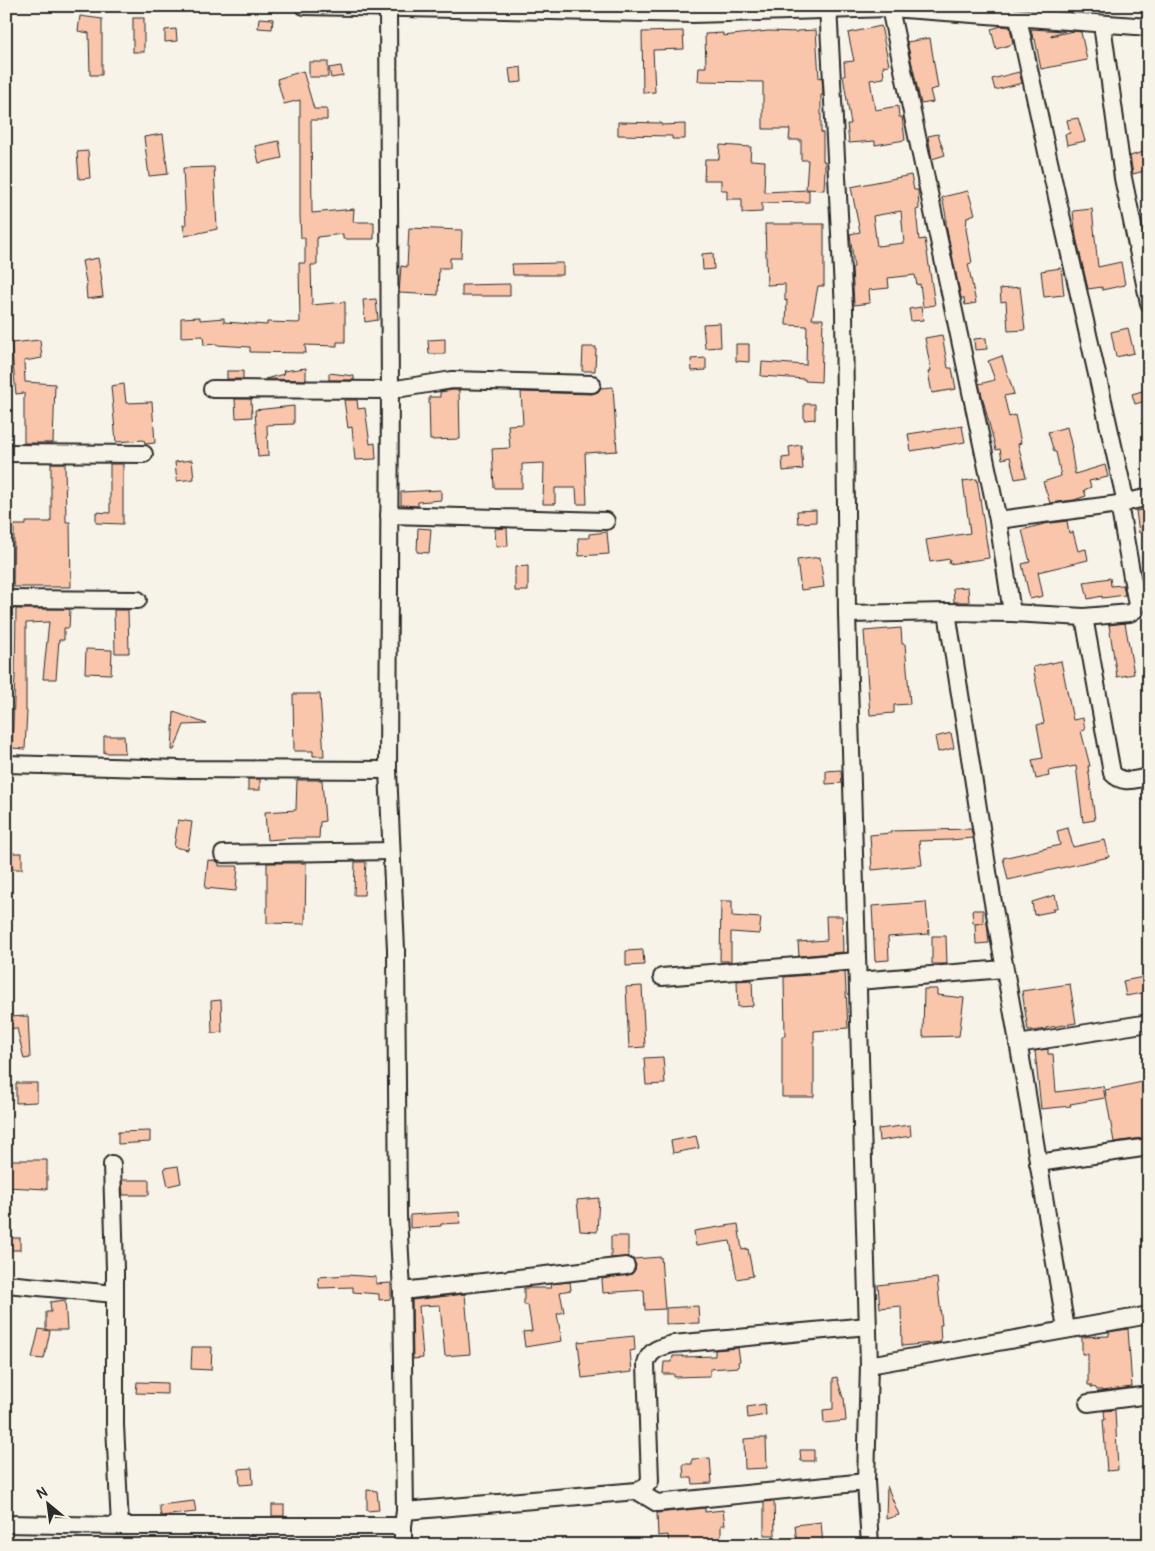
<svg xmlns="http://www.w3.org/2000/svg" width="1155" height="1551" font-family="Pangolin,sans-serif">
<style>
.building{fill:#fac6ab;stroke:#2b2b2b;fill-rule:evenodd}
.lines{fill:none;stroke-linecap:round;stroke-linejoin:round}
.street-casing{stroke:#2b2b2b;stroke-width:20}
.street{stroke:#f7f3e8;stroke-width:16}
</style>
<rect width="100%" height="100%" fill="#f7f3e8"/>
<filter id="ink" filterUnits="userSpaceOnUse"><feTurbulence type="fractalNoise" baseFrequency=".02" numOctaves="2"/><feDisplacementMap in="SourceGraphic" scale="10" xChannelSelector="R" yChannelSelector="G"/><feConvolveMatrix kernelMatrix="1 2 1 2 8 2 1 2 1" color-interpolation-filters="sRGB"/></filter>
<g filter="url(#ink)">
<!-- building -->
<g class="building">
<path d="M 80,16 L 102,19 L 102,75 L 90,75 L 89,33 L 78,31 Z"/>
<rect x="133" y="18" width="11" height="34"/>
<path d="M 259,18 L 273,19 L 272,29 L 258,28 Z"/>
<path d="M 881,26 L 889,65 L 883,66 L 884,78 L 870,80 L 875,110 L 898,106 L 899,117 L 902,117 L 905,140 L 875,145 L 875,141 L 849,143 L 847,124 L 851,124 L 843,76 L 845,76 L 844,62 L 854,61 L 848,33 Z"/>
<path d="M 1002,26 L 1010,27 L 1013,44 L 996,49 L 991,29 Z"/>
<path d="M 176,29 L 177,41 L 165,42 L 165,30 Z"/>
<path d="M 1031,29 L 1065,31 L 1051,35 L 1051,36 L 1073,31 L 1081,32 L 1087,60 L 1041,69 L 1035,39 L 1033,39 Z"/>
<path d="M 816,30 L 819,78 L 822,77 L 823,95 L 821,95 L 821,132 L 823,133 L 823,161 L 825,161 L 825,170 L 824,190 L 806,189 L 808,160 L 801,160 L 801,140 L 789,140 L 790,129 L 763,129 L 763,82 L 698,81 L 699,67 L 706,67 L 705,34 L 723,33 L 723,36 L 768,31 L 797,32 L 797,31 Z"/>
<path d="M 683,31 L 684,49 L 653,50 L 655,92 L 643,93 L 642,32 Z"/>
<path d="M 930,38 L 938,88 L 930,90 L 933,102 L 921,104 L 907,42 Z"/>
<rect x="309" y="62" width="19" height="15"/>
<path d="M 341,66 L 343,76 L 331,78 L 329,68 Z"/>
<path d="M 521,67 L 522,82 L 511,83 L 509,69 Z"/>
<path d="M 303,71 L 314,109 L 327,109 L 327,120 L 311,120 L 312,213 L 354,209 L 353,222 L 374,222 L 374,239 L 343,239 L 343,234 L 317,237 L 317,265 L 311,265 L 312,305 L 345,302 L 345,342 L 337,342 L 337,346 L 305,345 L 306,353 L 250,352 L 250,347 L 217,345 L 217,344 L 204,345 L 203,336 L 181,337 L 181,318 L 200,317 L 200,320 L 224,318 L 224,322 L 267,325 L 267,322 L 298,323 L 300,322 L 299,263 L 305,263 L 305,238 L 301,238 L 300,216 L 300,100 L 284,104 L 277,79 Z"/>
<path d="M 1019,72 L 1022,83 L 995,90 L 992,79 Z"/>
<path d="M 1078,118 L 1085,141 L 1067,145 L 1065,134 L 1070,133 L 1067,120 Z"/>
<path d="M 618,122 L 661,123 L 661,125 L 685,124 L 685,139 L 672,139 L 672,136 L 618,135 Z"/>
<path d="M 163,134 L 168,174 L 149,176 L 144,137 Z"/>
<path d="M 938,134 L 945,155 L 932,159 L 928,136 Z"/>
<path d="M 279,141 L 282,158 L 259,163 L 255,146 Z"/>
<path d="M 720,145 L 751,147 L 750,160 L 765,161 L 764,192 L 809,190 L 809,202 L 762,203 L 762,212 L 742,213 L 742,199 L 727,199 L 727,190 L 721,190 L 721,180 L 704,180 L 705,159 L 719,159 Z"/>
<path d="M 88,151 L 90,178 L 79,179 L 77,152 Z"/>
<path d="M 1143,152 L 1148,170 L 1133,174 L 1130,156 Z"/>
<path d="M 214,167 L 217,229 L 185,236 L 183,225 L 186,225 L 183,168 Z"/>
<path d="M 911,175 L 914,190 L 918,190 L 919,209 L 916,210 L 919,240 L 925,239 L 935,305 L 923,307 L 920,284 L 917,285 L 915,275 L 888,278 L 889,288 L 869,290 L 870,303 L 854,305 L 852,268 L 854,267 L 850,234 L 860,232 L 851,187 ZM 901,211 L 904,243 L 877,246 L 873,216 Z"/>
<path d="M 968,191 L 975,214 L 967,217 L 966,229 L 972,263 L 968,264 L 976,303 L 965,305 L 964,298 L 961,298 L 946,225 L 946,216 L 942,197 Z"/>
<path d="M 1092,209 L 1098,267 L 1121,262 L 1125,285 L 1102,290 L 1102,287 L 1088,289 L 1076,237 L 1073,211 Z"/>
<path d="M 765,224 L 824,224 L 824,286 L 818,286 L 812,319 L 823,319 L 821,382 L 805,381 L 805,379 L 761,376 L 762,362 L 806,365 L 807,326 L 786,325 L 787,300 L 785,301 L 785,284 L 767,285 Z"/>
<path d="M 409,228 L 462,230 L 461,258 L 450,258 L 450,268 L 439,268 L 438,295 L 399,293 L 401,266 L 407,267 Z"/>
<path d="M 713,253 L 714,269 L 703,270 L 702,254 Z"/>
<path d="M 98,258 L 102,280 L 101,281 L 103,297 L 87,299 L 86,287 L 87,287 L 82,261 Z"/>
<path d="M 563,263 L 563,275 L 513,275 L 512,264 Z"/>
<path d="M 1061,268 L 1064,295 L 1044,297 L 1041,271 Z"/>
<path d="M 510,284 L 510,296 L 462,296 L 462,285 Z"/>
<path d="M 1020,287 L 1025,330 L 1008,331 L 1006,301 L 1001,302 L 1000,289 Z"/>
<path d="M 376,299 L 378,320 L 365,322 L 363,300 Z"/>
<path d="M 921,307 L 923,320 L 911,321 L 909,309 Z"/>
<path d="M 720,323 L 721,347 L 705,348 L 703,324 Z"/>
<path d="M 1128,328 L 1134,353 L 1116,357 L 1111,332 Z"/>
<path d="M 942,335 L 948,368 L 952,368 L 956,389 L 932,393 L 928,372 L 931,371 L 925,338 Z"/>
<path d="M 986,338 L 987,349 L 975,350 L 974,339 Z"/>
<path d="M 445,339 L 445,354 L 429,354 L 428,340 Z"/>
<path d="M 40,340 L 42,358 L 24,361 L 25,382 L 55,384 L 53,443 L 24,443 L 24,393 L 16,394 L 11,343 Z"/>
<path d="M 736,344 L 749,344 L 749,362 L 736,361 Z"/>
<path d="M 583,347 L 596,347 L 595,371 L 582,371 Z"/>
<path d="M 1002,356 L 1014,394 L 1004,396 L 1009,417 L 1015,415 L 1021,443 L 1018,444 L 1026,477 L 1015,479 L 1010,457 L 1002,459 L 1000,449 L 996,450 L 979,384 L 995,380 L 988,361 Z"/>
<path d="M 706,358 L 706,370 L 692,371 L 691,359 Z"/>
<path d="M 306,368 L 306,380 L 265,379 L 284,374 L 283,371 Z"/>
<rect x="227" y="371" width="16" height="8"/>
<path d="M 329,373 L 354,376 L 354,380 L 329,380 Z"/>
<path d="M 124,384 L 126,403 L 152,402 L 155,443 L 145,444 L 144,440 L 116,442 L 111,386 Z"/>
<path d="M 613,387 L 617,451 L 585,453 L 587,504 L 577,504 L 576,488 L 555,488 L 555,504 L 543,504 L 544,463 L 522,464 L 522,488 L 494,488 L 492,449 L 510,448 L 508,425 L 523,424 L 521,392 L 592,394 L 598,392 L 601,388 Z"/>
<path d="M 1149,389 L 1149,400 L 1135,404 L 1132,394 Z"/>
<path d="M 453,390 L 459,390 L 460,439 L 430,440 L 429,397 L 440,397 L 440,392 Z"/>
<path d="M 235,399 L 251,399 L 252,417 L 236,418 Z"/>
<path d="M 344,400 L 357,400 L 358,409 L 365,408 L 370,444 L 375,443 L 376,459 L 355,460 L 352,427 L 348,428 Z"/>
<path d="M 804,404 L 815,404 L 815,419 L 804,420 Z"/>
<path d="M 294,406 L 294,424 L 267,425 L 268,456 L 258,457 L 255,410 Z"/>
<path d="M 962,426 L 965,442 L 911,451 L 908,434 Z"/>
<path d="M 1067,427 L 1072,448 L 1071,448 L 1075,474 L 1105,465 L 1108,477 L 1089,481 L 1091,487 L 1084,490 L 1086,496 L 1074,500 L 1050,503 L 1043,482 L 1061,476 L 1056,452 L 1054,452 L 1048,432 Z"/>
<path d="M 801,445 L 803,469 L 783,471 L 782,458 L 790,457 L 789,447 Z"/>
<path d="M 192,460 L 194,479 L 177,481 L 175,462 Z"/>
<path d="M 51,463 L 65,463 L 66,522 L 70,522 L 71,587 L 13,587 L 14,525 L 26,525 L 26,522 L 51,522 Z"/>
<path d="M 110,464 L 123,464 L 123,524 L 96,523 L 96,512 L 110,513 Z"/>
<path d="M 977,479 L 989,558 L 949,564 L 950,559 L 930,562 L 926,540 L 970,533 L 963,481 Z"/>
<path d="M 441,490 L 441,500 L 418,502 L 418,506 L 401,505 L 401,492 Z"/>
<path d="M 1149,509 L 1149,531 L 1139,533 L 1136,511 Z"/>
<path d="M 816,510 L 816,522 L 798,523 L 797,511 Z"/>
<path d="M 1067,521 L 1069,533 L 1073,532 L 1078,551 L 1086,549 L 1088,560 L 1038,572 L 1043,596 L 1030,599 L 1022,564 L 1030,562 L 1022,530 L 1044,524 Z"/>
<path d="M 418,528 L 431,529 L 429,553 L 417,552 Z"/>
<path d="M 507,528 L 508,546 L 496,547 L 495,529 Z"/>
<path d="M 607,532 L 609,554 L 579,556 L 578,538 L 589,538 L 589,534 Z"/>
<path d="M 820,557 L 824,587 L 801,590 L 797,560 Z"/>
<path d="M 528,566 L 528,591 L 515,591 L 515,567 Z"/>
<path d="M 1110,578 L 1111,586 L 1123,585 L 1125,595 L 1102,598 L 1102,596 L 1088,599 L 1084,582 Z"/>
<path d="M 968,587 L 969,602 L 954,602 L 953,588 Z"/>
<path d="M 16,609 L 70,609 L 69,628 L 64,628 L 64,640 L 59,640 L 56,679 L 43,679 L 49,622 L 26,623 L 26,711 L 27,711 L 25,749 L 12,748 L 15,675 Z"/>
<path d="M 114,610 L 128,610 L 129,653 L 115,653 Z"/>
<path d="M 1125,623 L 1134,674 L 1117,677 L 1109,625 Z"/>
<path d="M 901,628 L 902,644 L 905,644 L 910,704 L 894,705 L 894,713 L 870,715 L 864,631 Z"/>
<path d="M 86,649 L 112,650 L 111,674 L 85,673 Z"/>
<path d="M 1061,661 L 1073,720 L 1083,718 L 1085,730 L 1081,731 L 1090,766 L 1088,766 L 1095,820 L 1083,822 L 1076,766 L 1048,771 L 1049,776 L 1036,779 L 1032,760 L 1043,758 L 1037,725 L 1044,723 L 1033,667 Z"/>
<path d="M 293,694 L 320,694 L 324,756 L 313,756 L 313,751 L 294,751 Z"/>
<path d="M 174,712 L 207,724 L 184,725 L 174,750 L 172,750 Z"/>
<path d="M 951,733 L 954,748 L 938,752 L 935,737 Z"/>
<path d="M 104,736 L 124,736 L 125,753 L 104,753 Z"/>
<path d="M 841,770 L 842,783 L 826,784 L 826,771 Z"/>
<rect x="248" y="779" width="12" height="11"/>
<path d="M 297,780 L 322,780 L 325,821 L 320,822 L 319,838 L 294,838 L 267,840 L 265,812 L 296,810 Z"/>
<path d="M 178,820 L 192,822 L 188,850 L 174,847 Z"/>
<path d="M 1068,828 L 1073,847 L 1105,840 L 1109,857 L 1008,880 L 1003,858 L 1060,845 L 1057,831 Z"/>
<path d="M 971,829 L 973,838 L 950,840 L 919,841 L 922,865 L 872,870 L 870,835 L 891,833 L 891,831 Z"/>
<rect x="6" y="853" width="16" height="16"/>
<path d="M 208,860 L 216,861 L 219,863 L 219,866 L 238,866 L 236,891 L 205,888 Z"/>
<path d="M 355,862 L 366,862 L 364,895 L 354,895 Z"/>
<path d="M 267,863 L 306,863 L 305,924 L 267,923 Z"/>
<path d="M 1055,895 L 1058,907 L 1053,909 L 1054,911 L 1034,915 L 1032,902 Z"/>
<path d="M 721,901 L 732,901 L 732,916 L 761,918 L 759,934 L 731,932 L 731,961 L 720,961 Z"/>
<path d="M 926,902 L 929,934 L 888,937 L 889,960 L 875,961 L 872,906 Z"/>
<path d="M 972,910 L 983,910 L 983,923 L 973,923 Z"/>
<path d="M 826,916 L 842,916 L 843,952 L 799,956 L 798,942 L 827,940 Z"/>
<path d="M 987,923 L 989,943 L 976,944 L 975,924 Z"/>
<path d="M 932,936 L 946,936 L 947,964 L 932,964 Z"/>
<path d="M 643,950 L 644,965 L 626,966 L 626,951 Z"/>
<path d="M 845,972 L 848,1028 L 814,1031 L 814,1097 L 782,1097 L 782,1036 L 785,1036 L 784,977 Z"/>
<path d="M 1149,976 L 1149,992 L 1126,996 L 1123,981 Z"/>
<path d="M 752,980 L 753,1006 L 738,1007 L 737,981 Z"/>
<path d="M 1070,984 L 1076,1023 L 1046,1028 L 1046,1029 L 1033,1031 L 1033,1030 L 1028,1030 L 1022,991 Z"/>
<path d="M 642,986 L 645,1047 L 629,1048 L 626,987 Z"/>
<path d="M 924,989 L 937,989 L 937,995 L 964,998 L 959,1036 L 923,1037 Z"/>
<path d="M 221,1000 L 222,1032 L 212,1033 L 211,1001 Z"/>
<path d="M 28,1016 L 30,1058 L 24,1059 L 17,1028 L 6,1029 L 6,1017 Z"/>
<path d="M 1048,1049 L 1048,1054 L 1053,1054 L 1056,1092 L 1103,1086 L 1105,1098 L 1070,1104 L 1071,1106 L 1041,1109 L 1035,1051 Z"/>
<path d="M 663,1057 L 665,1084 L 646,1085 L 644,1058 Z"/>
<path d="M 1147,1081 L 1149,1089 L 1149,1137 L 1114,1142 L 1105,1090 Z"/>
<path d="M 16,1083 L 37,1083 L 37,1102 L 16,1103 Z"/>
<path d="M 910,1125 L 911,1136 L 879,1141 L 878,1129 Z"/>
<path d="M 150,1131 L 150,1142 L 118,1144 L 118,1132 Z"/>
<path d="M 696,1136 L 699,1148 L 673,1153 L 671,1141 Z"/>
<path d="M 6,1160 L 47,1160 L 47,1189 L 6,1187 Z"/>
<path d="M 178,1166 L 181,1183 L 168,1186 L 164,1168 Z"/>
<path d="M 122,1180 L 149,1180 L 149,1195 L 123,1195 Z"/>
<path d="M 599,1198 L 597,1232 L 580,1231 L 577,1200 Z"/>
<path d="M 459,1212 L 460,1223 L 441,1224 L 441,1226 L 410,1228 L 410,1215 Z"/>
<path d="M 738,1224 L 742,1250 L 748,1249 L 753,1276 L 737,1279 L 730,1241 L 696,1246 L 694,1231 Z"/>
<path d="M 611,1236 L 628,1236 L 628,1257 L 611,1258 Z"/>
<rect x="6" y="1238" width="14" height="12"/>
<path d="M 661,1257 L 665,1309 L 645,1310 L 644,1290 L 603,1293 L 602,1279 L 632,1274 L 635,1270 L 636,1265 L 633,1259 Z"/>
<path d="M 347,1275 L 376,1277 L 376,1284 L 391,1283 L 391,1299 L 379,1300 L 379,1294 L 353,1292 L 353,1287 L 319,1288 L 318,1277 Z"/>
<path d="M 937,1278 L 942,1325 L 940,1325 L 941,1342 L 902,1346 L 901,1306 L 880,1308 L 878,1285 Z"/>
<path d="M 570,1282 L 571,1290 L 560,1292 L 564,1312 L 557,1314 L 562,1341 L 525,1347 L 523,1332 L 532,1331 L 528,1305 L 524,1305 L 524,1288 L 551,1288 L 550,1284 Z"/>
<path d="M 465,1294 L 470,1354 L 445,1356 L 440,1305 L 419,1306 L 423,1358 L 413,1359 L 412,1300 Z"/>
<path d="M 65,1300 L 67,1330 L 46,1330 L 46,1312 L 51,1312 L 50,1302 Z"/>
<path d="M 698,1306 L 699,1323 L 666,1324 L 666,1308 Z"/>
<path d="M 39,1329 L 50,1331 L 44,1359 L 32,1358 Z"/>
<path d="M 1128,1329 L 1132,1387 L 1102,1391 L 1102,1390 L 1097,1390 L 1096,1388 L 1091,1387 L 1091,1385 L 1088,1385 L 1088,1354 L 1082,1354 L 1082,1337 L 1109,1336 L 1109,1332 Z"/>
<path d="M 634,1336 L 635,1350 L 630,1351 L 632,1372 L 582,1378 L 578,1342 Z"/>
<path d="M 192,1347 L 212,1347 L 211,1370 L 191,1369 Z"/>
<path d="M 738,1348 L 740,1361 L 738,1362 L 739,1367 L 710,1369 L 710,1376 L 674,1377 L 674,1374 L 663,1374 L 664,1362 L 672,1362 L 673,1356 L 683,1356 L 683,1357 L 715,1356 L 715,1350 Z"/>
<path d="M 837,1377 L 843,1398 L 844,1398 L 846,1421 L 824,1423 L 823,1410 L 833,1409 L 833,1378 Z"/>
<path d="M 137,1382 L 167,1383 L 167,1394 L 136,1393 Z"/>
<path d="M 765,1404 L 766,1415 L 748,1418 L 747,1407 Z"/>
<path d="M 1115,1410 L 1118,1470 L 1107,1471 L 1103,1420 L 1105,1420 L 1104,1411 Z"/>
<path d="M 757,1438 L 766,1438 L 767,1468 L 745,1469 L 744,1439 Z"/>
<path d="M 800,1450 L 814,1450 L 814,1461 L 801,1461 Z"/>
<path d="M 710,1458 L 712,1483 L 693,1484 L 692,1478 L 684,1478 L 683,1464 L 692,1464 L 692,1459 Z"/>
<path d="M 252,1468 L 253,1484 L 240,1485 L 239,1469 Z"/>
<path d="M 887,1486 L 899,1515 L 886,1519 Z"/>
<path d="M 367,1490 L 377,1491 L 379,1510 L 367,1511 Z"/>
<path d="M 194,1501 L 196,1512 L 161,1516 L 159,1505 Z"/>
<path d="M 774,1501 L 775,1535 L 764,1535 L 764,1502 Z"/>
<rect x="272" y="1505" width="12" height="11"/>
<path d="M 705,1508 L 705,1512 L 723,1510 L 725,1525 L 721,1525 L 721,1545 L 669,1545 L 668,1535 L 658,1536 L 657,1513 Z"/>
<path d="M 821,1522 L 823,1545 L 797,1545 L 795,1525 Z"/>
</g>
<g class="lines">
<!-- street casing -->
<g class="street-casing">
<g id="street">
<path d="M 304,6 L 693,14 L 890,8 L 1149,27"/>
<path d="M 828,6 L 844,309 L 847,614 L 869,1365 L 866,1482 L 870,1545"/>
<path d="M 388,8 L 390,390 L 388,770 L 396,950 L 398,1217 L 402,1291 L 405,1511 L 403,1526 L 403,1545"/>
<path d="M 890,8 L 998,520 L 1012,613"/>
<path d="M 1018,18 L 1048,157 L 1126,503"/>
<path d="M 1102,24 L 1123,178 L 1149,303"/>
<path d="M 212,389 L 390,390 L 452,380 L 592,384"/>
<path d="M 6,453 L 144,454"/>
<path d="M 389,515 L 606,521"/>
<path d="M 998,520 L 1119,504 L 1149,497"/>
<path d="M 6,599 L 138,600"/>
<path d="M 947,612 L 992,897 L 1023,1070 L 1066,1329"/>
<path d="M 847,614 L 947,612 L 1012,613 L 1084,617 L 1130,613 L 1136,609 L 1137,605 L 1119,504"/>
<path d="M 1084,617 L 1112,773 C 1123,785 1135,779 1149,777"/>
<path d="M 6,764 L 180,769 L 388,770"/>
<path d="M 223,854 L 391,851"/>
<path d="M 662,977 L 857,961"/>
<path d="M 858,981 L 1004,969"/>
<path d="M 1018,1044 L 1149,1023"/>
<path d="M 1038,1163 L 1149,1147"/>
<path d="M 112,1164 L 115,1270 L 115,1425 L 120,1526"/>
<path d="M 6,1284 L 115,1294"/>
<path d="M 402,1291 L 626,1266"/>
<path d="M 869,1365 L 1149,1315"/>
<path d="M 1088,1403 L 1149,1395"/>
<path d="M 637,1491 L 657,1503 L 866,1482"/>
<path d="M 405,1511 L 637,1491 L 644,1488 L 650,1481 L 646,1364 C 649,1350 660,1347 673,1344 L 868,1326"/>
<path d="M 6,1524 L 120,1526 L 403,1526"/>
</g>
</g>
<!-- street -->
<use href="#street" class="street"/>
</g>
</g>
<!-- margin -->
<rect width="1155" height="1551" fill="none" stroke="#f7f3e8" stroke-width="25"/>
<rect x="12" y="12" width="1130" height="1526" fill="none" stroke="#2b2b2b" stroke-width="2" filter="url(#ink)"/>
<!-- north arrow -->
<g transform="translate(48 1504) rotate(331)" stroke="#f7f3e8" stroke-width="4" paint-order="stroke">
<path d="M0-4L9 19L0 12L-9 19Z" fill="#2b2b2b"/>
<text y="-8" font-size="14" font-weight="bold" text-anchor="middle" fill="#2b2b2b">N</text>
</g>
</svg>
